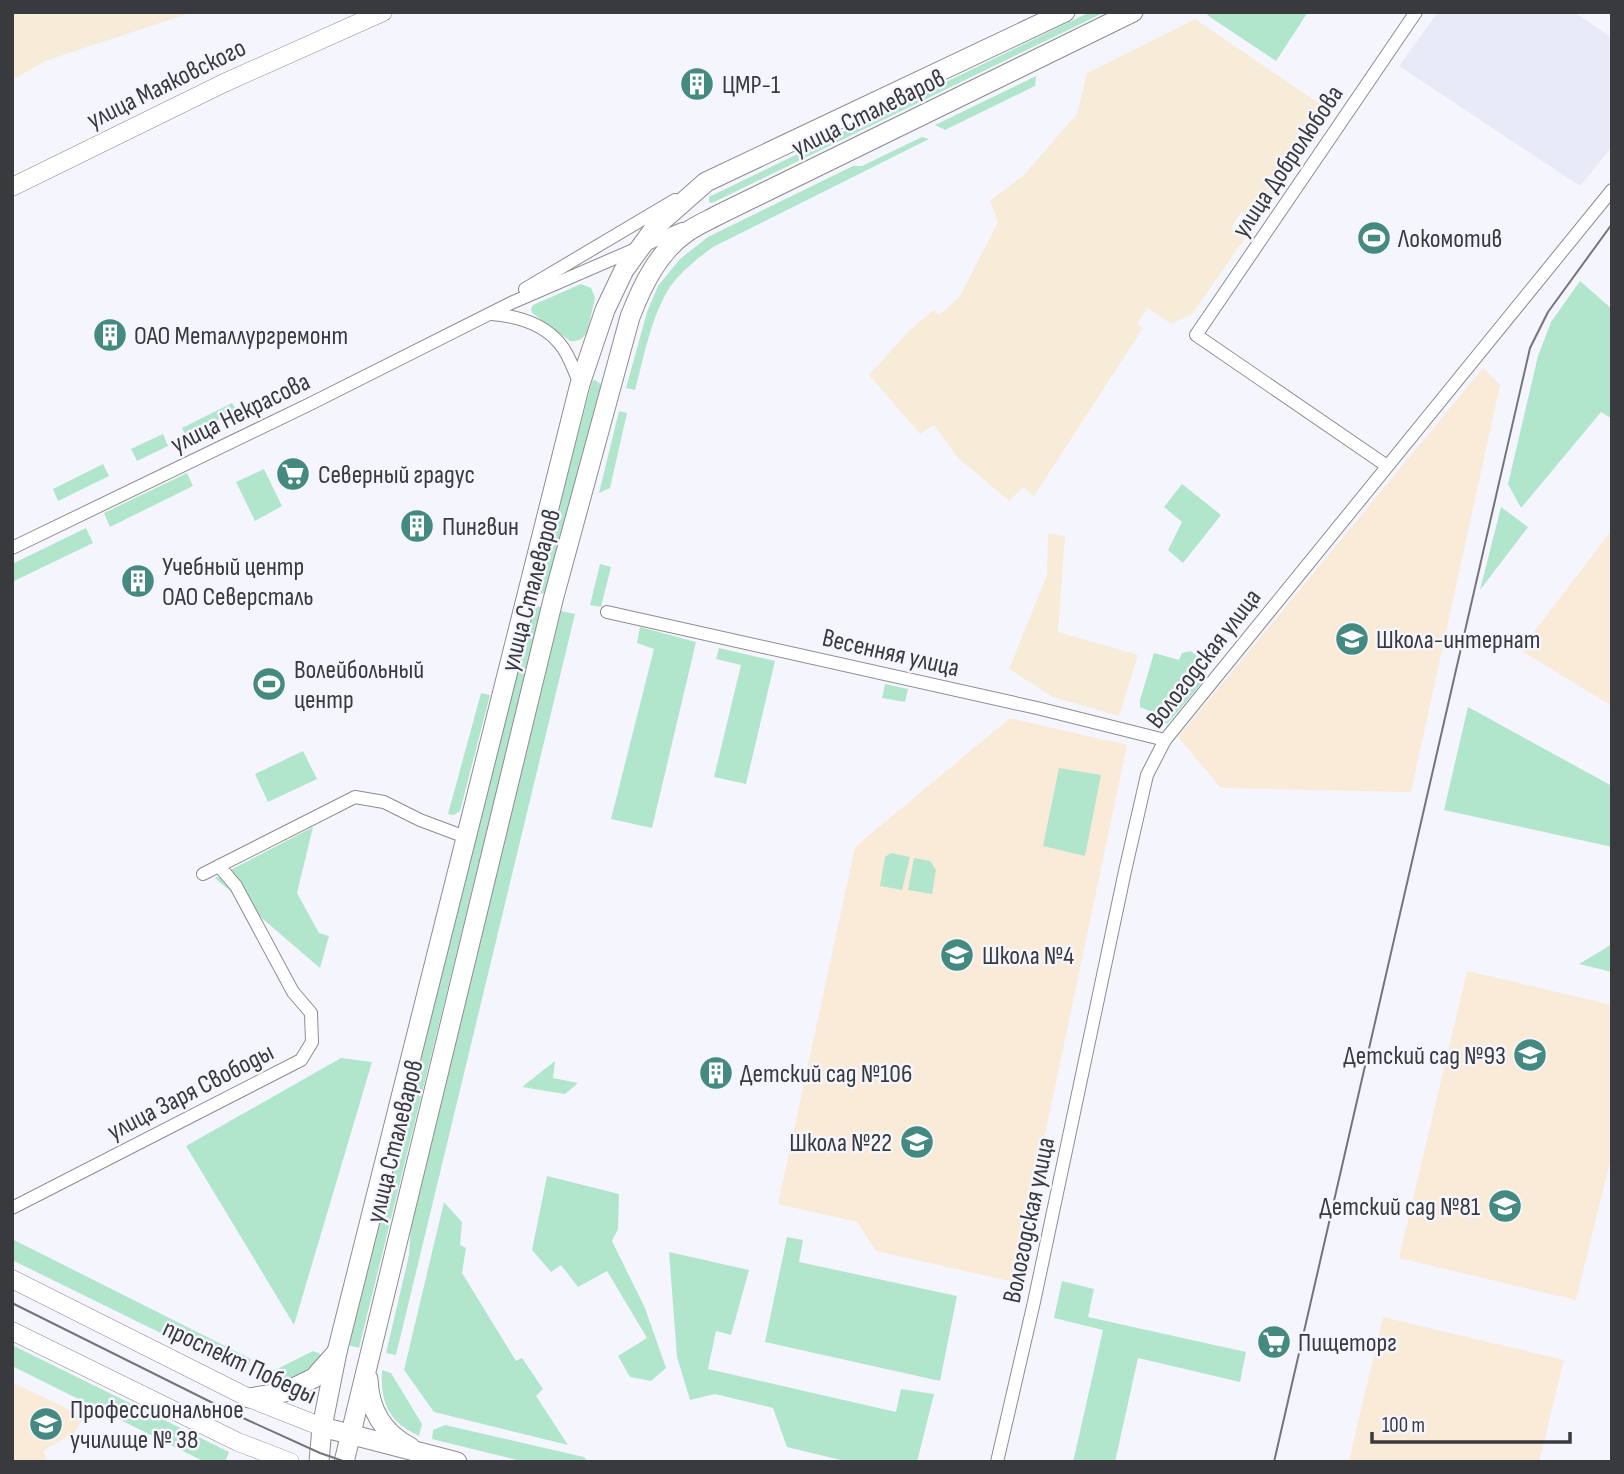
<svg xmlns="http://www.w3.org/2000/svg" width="1624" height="1474" font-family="'Sofia Sans Condensed',sans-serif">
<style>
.built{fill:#e8eaf8}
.industrial{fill:#f6ecd7}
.education{fill:#faead8}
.green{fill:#b2e6cc}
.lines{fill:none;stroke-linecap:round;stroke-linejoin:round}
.minor-casing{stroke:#8c8d93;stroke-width:14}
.secondary-casing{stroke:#8c8d93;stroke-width:19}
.primary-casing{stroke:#8c8d93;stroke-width:21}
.minor{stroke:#fff;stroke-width:12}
.secondary{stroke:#fff;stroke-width:18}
.primary{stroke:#fff;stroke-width:19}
.tram{stroke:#74757a;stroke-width:2}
.labels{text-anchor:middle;stroke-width:5;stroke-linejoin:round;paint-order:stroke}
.street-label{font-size:26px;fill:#393a3d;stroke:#f5f6fd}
.poi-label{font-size:26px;fill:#393a3d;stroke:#f5f6fd;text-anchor:start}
</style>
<rect width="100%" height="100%" fill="#f5f6fd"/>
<!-- built -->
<path class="built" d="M 1438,12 L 1574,12 L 1612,38 L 1612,147 L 1580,186 L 1399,66 Z"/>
<!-- industrial -->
<g class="industrial">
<path d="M 12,12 L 193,12 L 45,61 L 12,80 Z"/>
<path d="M 1195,19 L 1330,111 L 1255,221 L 1241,212 L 1231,228 L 1245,238 L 1193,313 L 1171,324 L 1148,308 L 1137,324 L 1143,328 L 1034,496 L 1023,487 L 1009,501 L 957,457 L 934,425 L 920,434 L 869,375 L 911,329 L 934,310 L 939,315 L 960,296 L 998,222 L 990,201 L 1023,176 L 1077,114 L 1087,73 Z"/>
<path d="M 1048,534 L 1065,536 L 1058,632 L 1138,655 L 1119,716 L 1053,697 L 1009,669 L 1047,575 Z"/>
</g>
<!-- education -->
<g class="education">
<path d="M 1483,368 L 1500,385 L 1411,792 L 1221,788 L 1178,737 Z"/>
<path d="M 1612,530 L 1612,706 L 1520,650 Z"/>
<path d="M 1010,718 L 1127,745 L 1014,1282 L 876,1251 L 857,1222 L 778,1204 L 855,847 Z"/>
<path d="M 1467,971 L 1612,1005 L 1612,1154 L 1576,1300 L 1399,1258 Z"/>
<path d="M 1383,1317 L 1564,1360 L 1539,1462 L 1349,1460 Z"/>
<path d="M 12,1382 L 84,1417 L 75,1432 L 43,1451 L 48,1462 L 12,1462 Z"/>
</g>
<!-- green -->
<g class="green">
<path d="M 1090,12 L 1105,12 L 712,203 L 709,202 L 709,197 Z"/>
<path d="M 1212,12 L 1308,12 L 1276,61 L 1207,15 Z"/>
<path d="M 1036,76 L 1035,86 L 945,130 L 935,125 Z"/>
<path d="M 922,137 L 929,139 L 713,247 C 696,260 678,273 667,292 C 650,321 644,358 635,390 L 626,388 L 647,312 L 658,286 L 680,259 L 708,237 L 853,166 L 862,166 Z"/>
<path d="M 1580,281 L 1612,309 L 1612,419 L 1601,412 L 1521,508 L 1508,484 L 1538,356 L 1551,322 Z"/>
<path d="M 581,284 L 591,288 L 595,298 L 587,332 C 583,339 578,342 570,341 L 532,313 L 531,309 L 533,305 Z"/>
<path d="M 595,380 L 601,384 L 547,595 L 537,592 L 592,381 Z"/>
<path d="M 232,403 L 236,409 L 187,439 L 182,428 Z"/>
<path d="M 619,411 L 627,413 L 610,488 L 599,493 Z"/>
<path d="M 163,434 L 168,446 L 137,461 L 131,449 Z"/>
<path d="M 103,464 L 109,476 L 58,501 L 53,489 Z"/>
<path d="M 264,469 L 282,506 L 255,521 L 236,482 Z"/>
<path d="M 187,473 L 193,486 L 110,527 L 104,513 Z"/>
<path d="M 1182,484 L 1221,515 L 1183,563 L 1168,550 L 1182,522 L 1164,507 Z"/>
<path d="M 1501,507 L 1528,527 L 1480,590 Z"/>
<path d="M 86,528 L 93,543 L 12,582 L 12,564 Z"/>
<path d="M 600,564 L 611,567 L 601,607 L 590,605 Z"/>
<path d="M 533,606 L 542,607 L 359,1348 L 348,1345 Z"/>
<path d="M 561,611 L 575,614 L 396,1355 L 386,1353 L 409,1255 L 411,1224 Z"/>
<path d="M 640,627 L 696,642 L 652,828 L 611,819 L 654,649 L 637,643 Z"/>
<path d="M 719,648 L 775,661 L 746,784 L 714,777 L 741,665 L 716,659 Z"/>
<path d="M 1191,651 L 1201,660 L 1156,714 L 1140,707 L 1140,700 L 1154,653 L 1179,660 L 1182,653 Z"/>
<path d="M 1205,668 L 1207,677 L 1168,723 L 1160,723 Z"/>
<path d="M 885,684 L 908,689 L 905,702 L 882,698 Z"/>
<path d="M 481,693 L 490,695 L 460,811 L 454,815 L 448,814 Z"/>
<path d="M 1468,707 L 1612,786 L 1612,847 L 1444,810 Z"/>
<path d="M 303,751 L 317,779 L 268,802 L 255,774 Z"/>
<path d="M 1059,768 L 1101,775 L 1085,856 L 1043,846 Z"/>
<path d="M 313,827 L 297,893 L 319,933 L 329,936 L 320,968 L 215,878 Z"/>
<path d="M 891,853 L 910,857 L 902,890 L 880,886 L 885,857 Z"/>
<path d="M 914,858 L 930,861 L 936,870 L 932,894 L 908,890 Z"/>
<path d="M 1612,944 L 1612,972 L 1579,964 Z"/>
<path d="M 341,1058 L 372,1062 L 294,1325 L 186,1146 Z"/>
<path d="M 555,1061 L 553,1078 L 578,1083 L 565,1094 L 522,1087 Z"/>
<path d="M 547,1176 L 619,1194 L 618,1229 L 612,1241 L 645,1308 L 666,1368 L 651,1381 L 630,1377 L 618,1356 L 647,1338 L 607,1271 L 578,1287 L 561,1265 L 551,1272 L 532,1250 Z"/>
<path d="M 444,1202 L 462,1222 L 460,1245 L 466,1248 L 462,1273 L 516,1361 L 522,1358 L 543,1389 L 536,1396 L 568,1445 L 434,1412 L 404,1370 Z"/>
<path d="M 787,1237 L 803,1240 L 799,1262 L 957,1296 L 940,1381 L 765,1342 Z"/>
<path d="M 12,1239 L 251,1359 L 244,1374 L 12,1260 Z"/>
<path d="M 669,1252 L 749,1270 L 731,1335 L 716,1331 L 708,1369 L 896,1412 L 901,1389 L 934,1394 L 917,1462 L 849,1462 L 787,1447 L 773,1408 L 715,1394 L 690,1400 L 677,1357 Z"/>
<path d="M 1062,1281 L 1094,1289 L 1088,1317 L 1246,1352 L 1240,1382 L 1138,1358 L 1115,1462 L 1073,1462 L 1103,1330 L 1054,1318 Z"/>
<path d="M 12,1345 L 229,1452 L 225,1462 L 205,1462 L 12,1366 Z"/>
<path d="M 313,1351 L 321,1354 C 318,1359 316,1366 312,1369 C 299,1380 278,1385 262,1383 L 263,1376 Z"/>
<path d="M 382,1370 L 391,1373 L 422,1424 L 419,1436 C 389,1422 380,1403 382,1370 Z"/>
<path d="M 445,1425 L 584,1457 L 588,1462 L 525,1462 L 432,1439 L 433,1430 Z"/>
</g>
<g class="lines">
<!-- minor casing -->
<g class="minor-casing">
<g id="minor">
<path d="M 525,289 L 675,200"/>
<path d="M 491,314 C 517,316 543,323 560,344 C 569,354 574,371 580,384"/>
<path d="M 1387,466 L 1196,335 L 1416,12"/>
<path d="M 12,548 L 310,404 L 511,303 L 682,229"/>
<path d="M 607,612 L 1037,708 L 1165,740"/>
<path d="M 203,874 L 355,797 L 384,802 L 420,820 L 468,838"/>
<path d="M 12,1208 L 301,1060 L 312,1042 L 311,1013 L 293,992 L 236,886 L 219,866"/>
<path d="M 997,1462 L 1034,1302 L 1125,871 L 1147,775 L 1165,740 L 1612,190"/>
</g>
</g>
<!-- secondary casing -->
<g class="secondary-casing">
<g id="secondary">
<path d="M 12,187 L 224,83 L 383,12"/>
<path d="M 12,1279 L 249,1398 L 322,1427"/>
<path d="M 12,1331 L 238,1442 L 290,1462"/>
</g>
</g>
<!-- primary casing -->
<g class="primary-casing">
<g id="primary">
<path d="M 368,1379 C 369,1409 383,1433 410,1447"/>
<path d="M 249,1398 L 285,1392 L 314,1378 L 337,1352"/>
<path d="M 322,1427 L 457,1462"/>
<path d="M 319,1462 L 322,1427 L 337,1352 L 580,384 L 605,310 L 624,270 L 656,226 L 706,182 L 1065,12"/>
<path d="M 344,1462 L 553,600 L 630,317 C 642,286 658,252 687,232 C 697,225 709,220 720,214 L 1133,12"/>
</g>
</g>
<!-- minor -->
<use href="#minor" class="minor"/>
<!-- secondary -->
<use href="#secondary" class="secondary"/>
<!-- primary -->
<use href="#primary" class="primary"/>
<!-- tram -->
<g class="tram">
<path d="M 12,1303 L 243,1418 L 320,1453 L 346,1462"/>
<path d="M 1274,1462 L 1530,348 L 1548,312 L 1612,224"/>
</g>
</g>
<!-- icons -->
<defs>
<g id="building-disc" transform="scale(1.75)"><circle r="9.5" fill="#458a80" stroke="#f5f6fd"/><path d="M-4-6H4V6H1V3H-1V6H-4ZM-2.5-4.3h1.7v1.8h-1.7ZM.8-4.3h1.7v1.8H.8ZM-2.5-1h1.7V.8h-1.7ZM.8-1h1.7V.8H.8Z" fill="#fff"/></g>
<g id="stadium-disc" transform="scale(1.75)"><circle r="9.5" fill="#458a80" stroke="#f5f6fd"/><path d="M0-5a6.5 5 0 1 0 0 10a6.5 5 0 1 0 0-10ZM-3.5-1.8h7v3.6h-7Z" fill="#fff"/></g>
<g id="supermarket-disc" transform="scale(1.75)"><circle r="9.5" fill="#458a80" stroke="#f5f6fd"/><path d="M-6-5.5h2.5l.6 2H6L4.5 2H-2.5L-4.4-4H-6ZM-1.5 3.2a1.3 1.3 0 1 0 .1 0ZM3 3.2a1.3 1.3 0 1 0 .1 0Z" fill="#fff"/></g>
<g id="school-disc" transform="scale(1.75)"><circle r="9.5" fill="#458a80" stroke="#f5f6fd"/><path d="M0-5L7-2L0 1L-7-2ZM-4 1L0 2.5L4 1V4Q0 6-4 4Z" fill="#fff"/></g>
<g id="university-disc" transform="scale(1.75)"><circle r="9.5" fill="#458a80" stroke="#f5f6fd"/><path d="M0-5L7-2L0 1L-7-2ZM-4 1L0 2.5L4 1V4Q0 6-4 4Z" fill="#fff"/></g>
</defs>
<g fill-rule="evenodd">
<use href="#building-disc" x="697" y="84"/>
<use href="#stadium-disc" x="1374" y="238"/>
<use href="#building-disc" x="110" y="335"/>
<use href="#supermarket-disc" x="293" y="474"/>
<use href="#building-disc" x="417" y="526"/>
<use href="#building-disc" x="138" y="581"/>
<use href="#school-disc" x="1352" y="639"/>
<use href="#stadium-disc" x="269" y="684"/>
<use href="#school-disc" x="957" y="955"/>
<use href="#school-disc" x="1530" y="1055"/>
<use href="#building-disc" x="716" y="1073"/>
<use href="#school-disc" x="917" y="1142"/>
<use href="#school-disc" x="1505" y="1206"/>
<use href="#supermarket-disc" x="1274" y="1342"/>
<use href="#university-disc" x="46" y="1424"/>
</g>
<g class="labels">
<!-- street labels -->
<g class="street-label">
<text transform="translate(166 83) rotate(-26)" y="9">улица Маяковского</text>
<text transform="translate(868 112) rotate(-26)" y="9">улица Сталеваров</text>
<text transform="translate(1287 161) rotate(-56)" y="9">улица Добролюбова</text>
<text transform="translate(240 412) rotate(-26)" y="9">улица Некрасова</text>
<text transform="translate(530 590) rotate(-75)" y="9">улица Сталеваров</text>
<text transform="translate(891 652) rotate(13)" y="9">Весенняя улица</text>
<text transform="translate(1203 658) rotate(-52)" y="9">Вологодская улица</text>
<text transform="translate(190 1091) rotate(-27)" y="9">улица Заря Свободы</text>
<text transform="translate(394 1141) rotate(-76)" y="9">улица Сталеваров</text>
<text transform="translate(1028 1220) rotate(-78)" y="9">Вологодская улица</text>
<text transform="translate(240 1361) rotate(25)" y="9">проспект Победы</text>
</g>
<!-- poi labels -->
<g class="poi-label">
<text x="722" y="93">ЦМР-1</text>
<text x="1398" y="247">Локомотив</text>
<text x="134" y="344">OAO Металлургремонт</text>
<text x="318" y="483">Северный градус</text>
<text x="442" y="535">Пингвин</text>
<text x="162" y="575">Учебный центр<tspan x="162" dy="30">ОАО Северсталь</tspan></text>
<text x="1376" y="648">Школа-интернат</text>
<text x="294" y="678">Волейбольный<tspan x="294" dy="30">центр</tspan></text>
<text x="982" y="964">Школа №4</text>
<text x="1506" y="1064" text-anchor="end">Детский сад №93</text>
<text x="740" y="1082">Детский сад №106</text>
<text x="892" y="1151" text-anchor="end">Школа №22</text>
<text x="1480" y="1215" text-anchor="end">Детский сад №81</text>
<text x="1298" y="1351">Пищеторг</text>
<text x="70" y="1418">Профессиональное<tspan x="70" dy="30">училище № 38</tspan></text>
</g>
</g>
<!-- border -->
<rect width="1624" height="1474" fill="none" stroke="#393a3d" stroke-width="28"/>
<!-- scale -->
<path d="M1372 1432v10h198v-10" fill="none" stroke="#393a3d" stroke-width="3.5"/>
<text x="1382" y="1432" font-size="21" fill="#393a3d" stroke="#f5f6fd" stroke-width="5" paint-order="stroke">100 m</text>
</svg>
